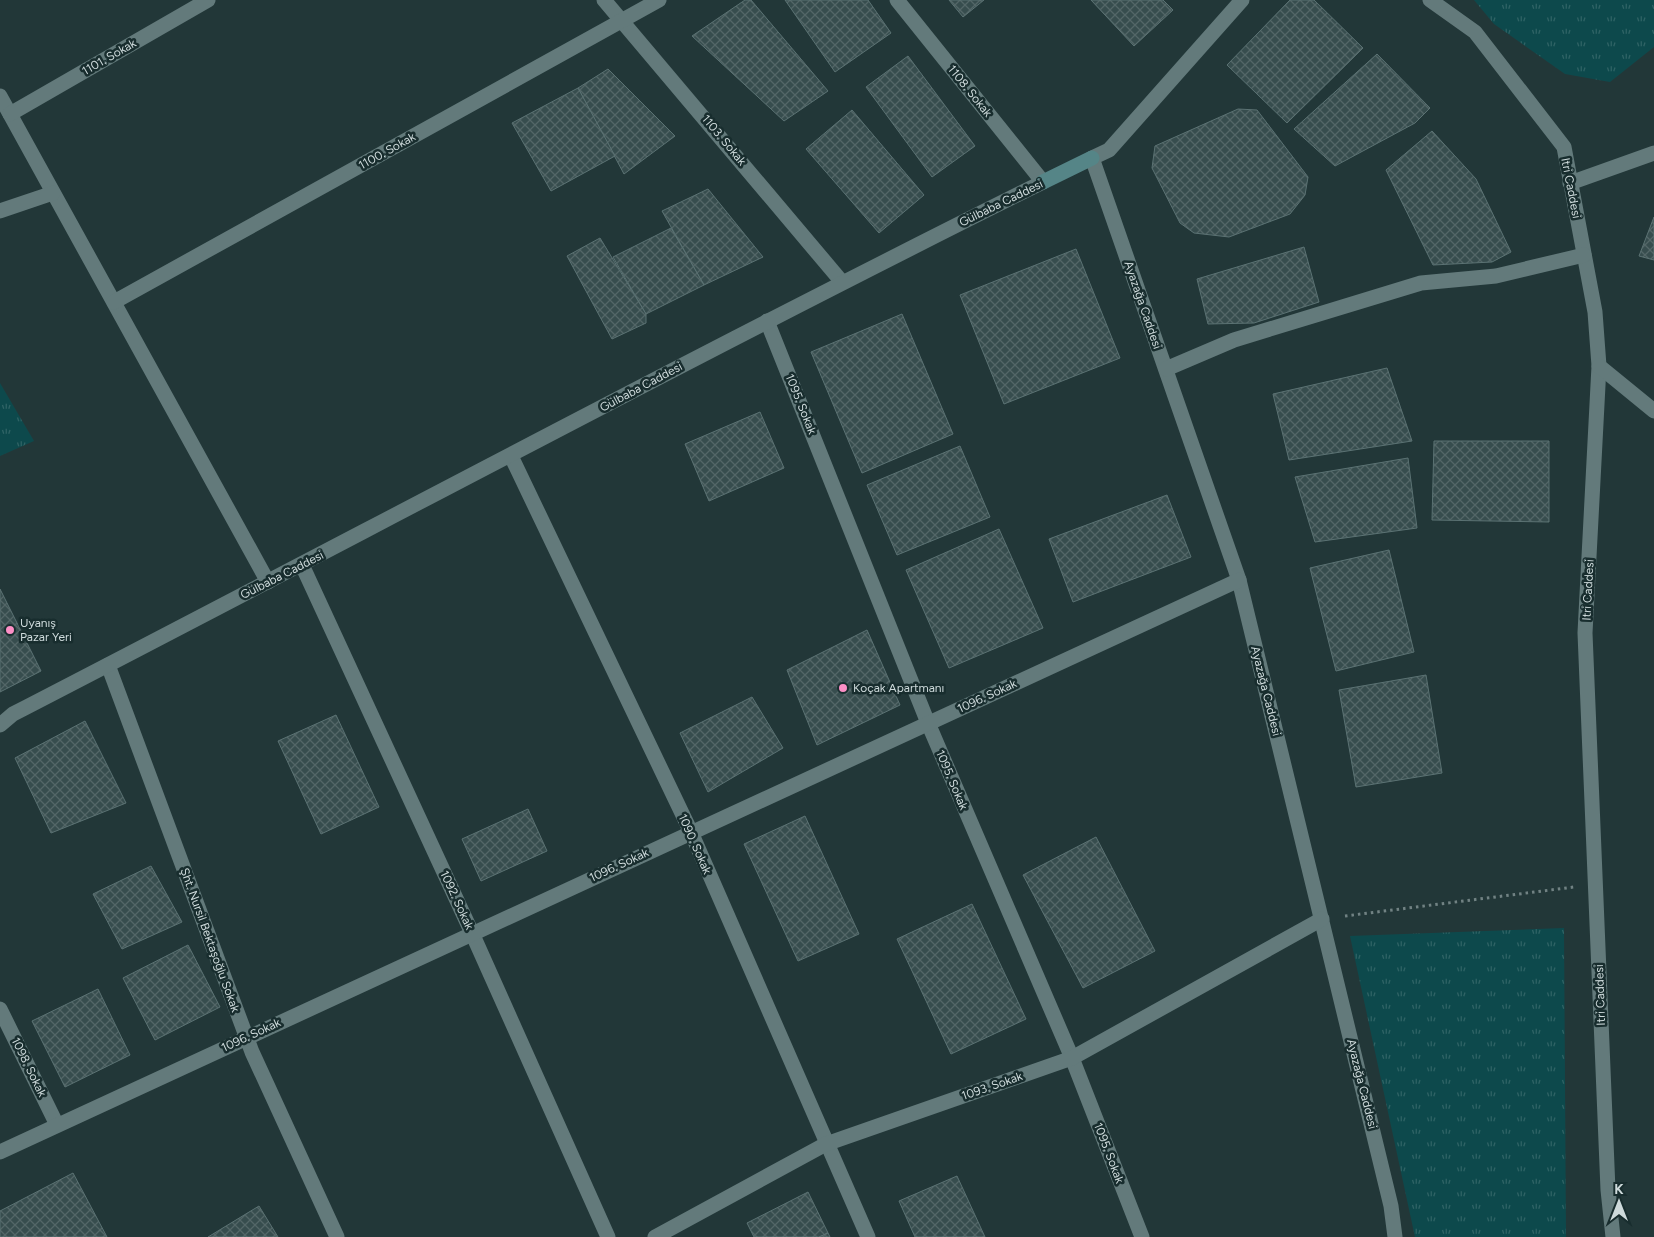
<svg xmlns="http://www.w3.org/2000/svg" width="1654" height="1237" font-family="Figtree,sans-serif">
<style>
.grass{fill:url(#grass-tufts)}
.building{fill:url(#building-cross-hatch);stroke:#5b7273}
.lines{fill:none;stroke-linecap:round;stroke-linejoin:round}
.path{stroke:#718283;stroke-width:3;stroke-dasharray:2.5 4;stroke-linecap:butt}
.street{stroke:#637a7b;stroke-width:15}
.secondary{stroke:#558587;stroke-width:15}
.poi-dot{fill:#fb8fc5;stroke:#182d2e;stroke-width:2}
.labels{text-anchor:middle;stroke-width:5;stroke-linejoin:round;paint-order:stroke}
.street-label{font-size:12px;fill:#cedadb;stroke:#182d2e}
.poi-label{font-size:12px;fill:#cedadb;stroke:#182d2e;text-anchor:start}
</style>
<defs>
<pattern id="grass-tufts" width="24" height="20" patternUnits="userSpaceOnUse" patternTransform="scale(1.25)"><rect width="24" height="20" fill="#0d494c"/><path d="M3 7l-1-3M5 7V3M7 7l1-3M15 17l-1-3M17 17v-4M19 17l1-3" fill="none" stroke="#2f6365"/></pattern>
<pattern id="building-cross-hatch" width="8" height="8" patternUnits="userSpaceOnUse" patternTransform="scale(1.25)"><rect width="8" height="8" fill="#374d4e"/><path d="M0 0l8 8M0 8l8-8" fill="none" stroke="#536667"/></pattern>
</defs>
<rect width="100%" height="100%" fill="#223738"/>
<!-- grass -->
<g class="grass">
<path d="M 1474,0 L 1654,0 L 1654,47 L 1610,82 L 1565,74 L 1494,24 Z"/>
<path d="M 0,383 L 34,441 L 0,456 Z"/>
<path d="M 1564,928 L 1566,1237 L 1415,1237 L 1350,936 Z"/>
</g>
<!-- building -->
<g class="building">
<path d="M 745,0 L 751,0 L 828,91 L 784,121 L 692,36 Z"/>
<path d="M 785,0 L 868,0 L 891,33 L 835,72 Z"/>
<path d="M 949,0 L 984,0 L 963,17 Z"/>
<path d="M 1091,0 L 1163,0 L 1173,10 L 1134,46 Z"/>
<path d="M 1290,0 L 1314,0 L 1363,48 L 1287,123 L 1227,65 Z"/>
<path d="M 1377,54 L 1430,108 L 1415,123 L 1335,166 L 1294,129 Z"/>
<path d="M 908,56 L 975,146 L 932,177 L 866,87 Z"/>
<path d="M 608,69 L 675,136 L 624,174 L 578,88 Z"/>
<path d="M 578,88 L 615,156 L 551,191 L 512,123 Z"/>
<path d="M 1238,109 L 1257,110 L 1308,177 L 1305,195 L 1290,214 L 1229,237 L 1194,233 L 1180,223 L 1152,168 L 1155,146 Z"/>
<path d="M 852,110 L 924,195 L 879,233 L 806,149 Z"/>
<path d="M 1432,131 L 1476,179 L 1511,252 L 1492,262 L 1433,265 L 1386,170 Z"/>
<path d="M 708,189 L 763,257 L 704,285 L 662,211 Z"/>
<path d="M 1654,217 L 1654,260 L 1639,256 Z"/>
<path d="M 671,228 L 704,285 L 646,314 L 613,257 Z"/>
<path d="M 600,238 L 646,314 L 646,323 L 612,339 L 567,256 Z"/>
<path d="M 1304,247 L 1319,302 L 1254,323 L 1208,324 L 1197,279 Z"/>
<path d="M 1076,249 L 1120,358 L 1004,404 L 960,295 Z"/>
<path d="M 902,314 L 953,434 L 862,473 L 811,352 Z"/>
<path d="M 1387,368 L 1412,441 L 1289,460 L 1273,394 Z"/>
<path d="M 760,412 L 784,468 L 709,501 L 685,444 Z"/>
<path d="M 1434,441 L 1549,441 L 1549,522 L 1432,520 Z"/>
<path d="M 960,446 L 990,517 L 897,555 L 867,485 Z"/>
<path d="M 1408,458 L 1417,528 L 1315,542 L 1295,477 Z"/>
<path d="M 1167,495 L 1191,557 L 1073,602 L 1049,539 Z"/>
<path d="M 999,529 L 1043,628 L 949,668 L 906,570 Z"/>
<path d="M 1389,550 L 1414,652 L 1336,671 L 1310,568 Z"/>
<path d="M 0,589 L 41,671 L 0,692 Z"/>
<path d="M 867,630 L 900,705 L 817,745 L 787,670 Z"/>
<path d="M 1426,675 L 1442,773 L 1356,787 L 1339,690 Z"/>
<path d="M 752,697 L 783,748 L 708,792 L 680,733 Z"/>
<path d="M 336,715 L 379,807 L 321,834 L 278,741 Z"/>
<path d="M 85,721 L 126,803 L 51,833 L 15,758 Z"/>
<path d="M 528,809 L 547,851 L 481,881 L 462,839 Z"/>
<path d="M 805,816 L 859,934 L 798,961 L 744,844 Z"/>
<path d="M 1096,837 L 1155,951 L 1083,988 L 1023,875 Z"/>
<path d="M 151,866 L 182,922 L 122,949 L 93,894 Z"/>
<path d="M 972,904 L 1026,1019 L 951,1054 L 897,939 Z"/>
<path d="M 188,945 L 220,1007 L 155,1040 L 123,978 Z"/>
<path d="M 98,989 L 130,1055 L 65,1087 L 32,1021 Z"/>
<path d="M 73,1173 L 107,1237 L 0,1237 L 0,1211 Z"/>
<path d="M 957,1176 L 985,1237 L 915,1237 L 899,1201 Z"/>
<path d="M 808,1192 L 828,1233 L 819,1237 L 754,1237 L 747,1223 Z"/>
<path d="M 259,1206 L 278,1237 L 208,1237 Z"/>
<path d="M 828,1233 L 830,1237 L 819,1237 Z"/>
</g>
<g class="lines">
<!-- path -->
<path class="path" d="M 1345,916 L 1574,887"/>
<!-- street -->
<g class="street">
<path d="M 604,0 L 842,282"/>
<path d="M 1242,0 L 1109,150 L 1092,158 L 1239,580 L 1391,1206 L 1395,1237"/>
<path d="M 1430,0 L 1475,32 L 1564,147 L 1595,312 L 1599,366 L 1585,633 L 1608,1190 L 1613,1237"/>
<path d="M 0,96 L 268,582"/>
<path d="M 10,114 L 208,0"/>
<path d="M 1570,183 L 1654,153"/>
<path d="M 0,211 L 53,193"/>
<path d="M 114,302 L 659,0"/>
<path d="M 767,321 L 928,723 L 1072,1058 L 1142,1237"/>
<path d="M 1599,366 L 1654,411"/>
<path d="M 1166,369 L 1234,340 L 1421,283 L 1496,276 L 1584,255"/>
<path d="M 511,456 L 691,832 L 868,1237"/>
<path d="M 302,565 L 472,933 L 608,1237"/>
<path d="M 108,665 L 252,1052 L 337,1237"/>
<path d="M 0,725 L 13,714 C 356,537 697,354 1043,182 L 897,0"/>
<path d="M 0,1009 L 57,1125"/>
<path d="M 0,1152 L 1239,580"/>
<path d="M 655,1237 L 826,1144 L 1072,1058 L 1322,919"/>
</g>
<!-- secondary -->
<path class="secondary" d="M 1043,182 L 1092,158"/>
</g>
<!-- markers -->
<g class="poi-dot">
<circle cx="10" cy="630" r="5"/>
<circle cx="843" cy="688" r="5"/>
</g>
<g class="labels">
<!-- street labels -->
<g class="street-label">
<text transform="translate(109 57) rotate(-30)" y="4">1101. Sokak</text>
<text transform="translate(970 91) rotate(51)" y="4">1108. Sokak</text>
<text transform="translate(724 140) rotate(50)" y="4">1103. Sokak</text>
<text transform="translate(387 151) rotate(-29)" y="4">1100. Sokak</text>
<text transform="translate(1571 188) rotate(79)" y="4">Itri Caddesi</text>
<text transform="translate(1001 203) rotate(-26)" y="4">Gülbaba Caddesi</text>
<text transform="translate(1143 305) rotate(71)" y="4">Ayazağa Caddesi</text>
<text transform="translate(641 387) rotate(-28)" y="4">Gülbaba Caddesi</text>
<text transform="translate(801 404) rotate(68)" y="4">1095. Sokak</text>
<text transform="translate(282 575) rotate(-27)" y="4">Gülbaba Caddesi</text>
<text transform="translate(1588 590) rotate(-87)" y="4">Itri Caddesi</text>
<text transform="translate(1266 691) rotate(76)" y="4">Ayazağa Caddesi</text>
<text transform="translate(987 696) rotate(-25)" y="4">1096. Sokak</text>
<text transform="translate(952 780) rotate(67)" y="4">1095. Sokak</text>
<text transform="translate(695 844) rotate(66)" y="4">1090. Sokak</text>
<text transform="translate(619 865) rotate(-25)" y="4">1096. Sokak</text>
<text transform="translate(457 900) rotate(65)" y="4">1092. Sokak</text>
<text transform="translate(210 940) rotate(70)" y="4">Şht. Nursil Bektaşoğlu Sokak</text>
<text transform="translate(1600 995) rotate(-92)" y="4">Itri Caddesi</text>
<text transform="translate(251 1035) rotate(-25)" y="4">1096. Sokak</text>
<text transform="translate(29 1067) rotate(64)" y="4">1098. Sokak</text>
<text transform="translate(1362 1084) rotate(76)" y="4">Ayazağa Caddesi</text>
<text transform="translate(992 1086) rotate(-19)" y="4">1093. Sokak</text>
<text transform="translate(1109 1153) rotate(69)" y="4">1095. Sokak</text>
</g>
<!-- poi labels -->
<g class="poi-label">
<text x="20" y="627">Uyanış<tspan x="20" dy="14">Pazar Yeri</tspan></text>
<text x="853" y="692">Koçak Apartmanı</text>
</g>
</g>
<!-- north arrow -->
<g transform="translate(1619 1202)" stroke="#182d2e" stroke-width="4" paint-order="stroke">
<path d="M0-4L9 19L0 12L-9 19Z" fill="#cedadb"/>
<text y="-8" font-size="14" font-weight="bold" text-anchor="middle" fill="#cedadb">K</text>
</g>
</svg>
